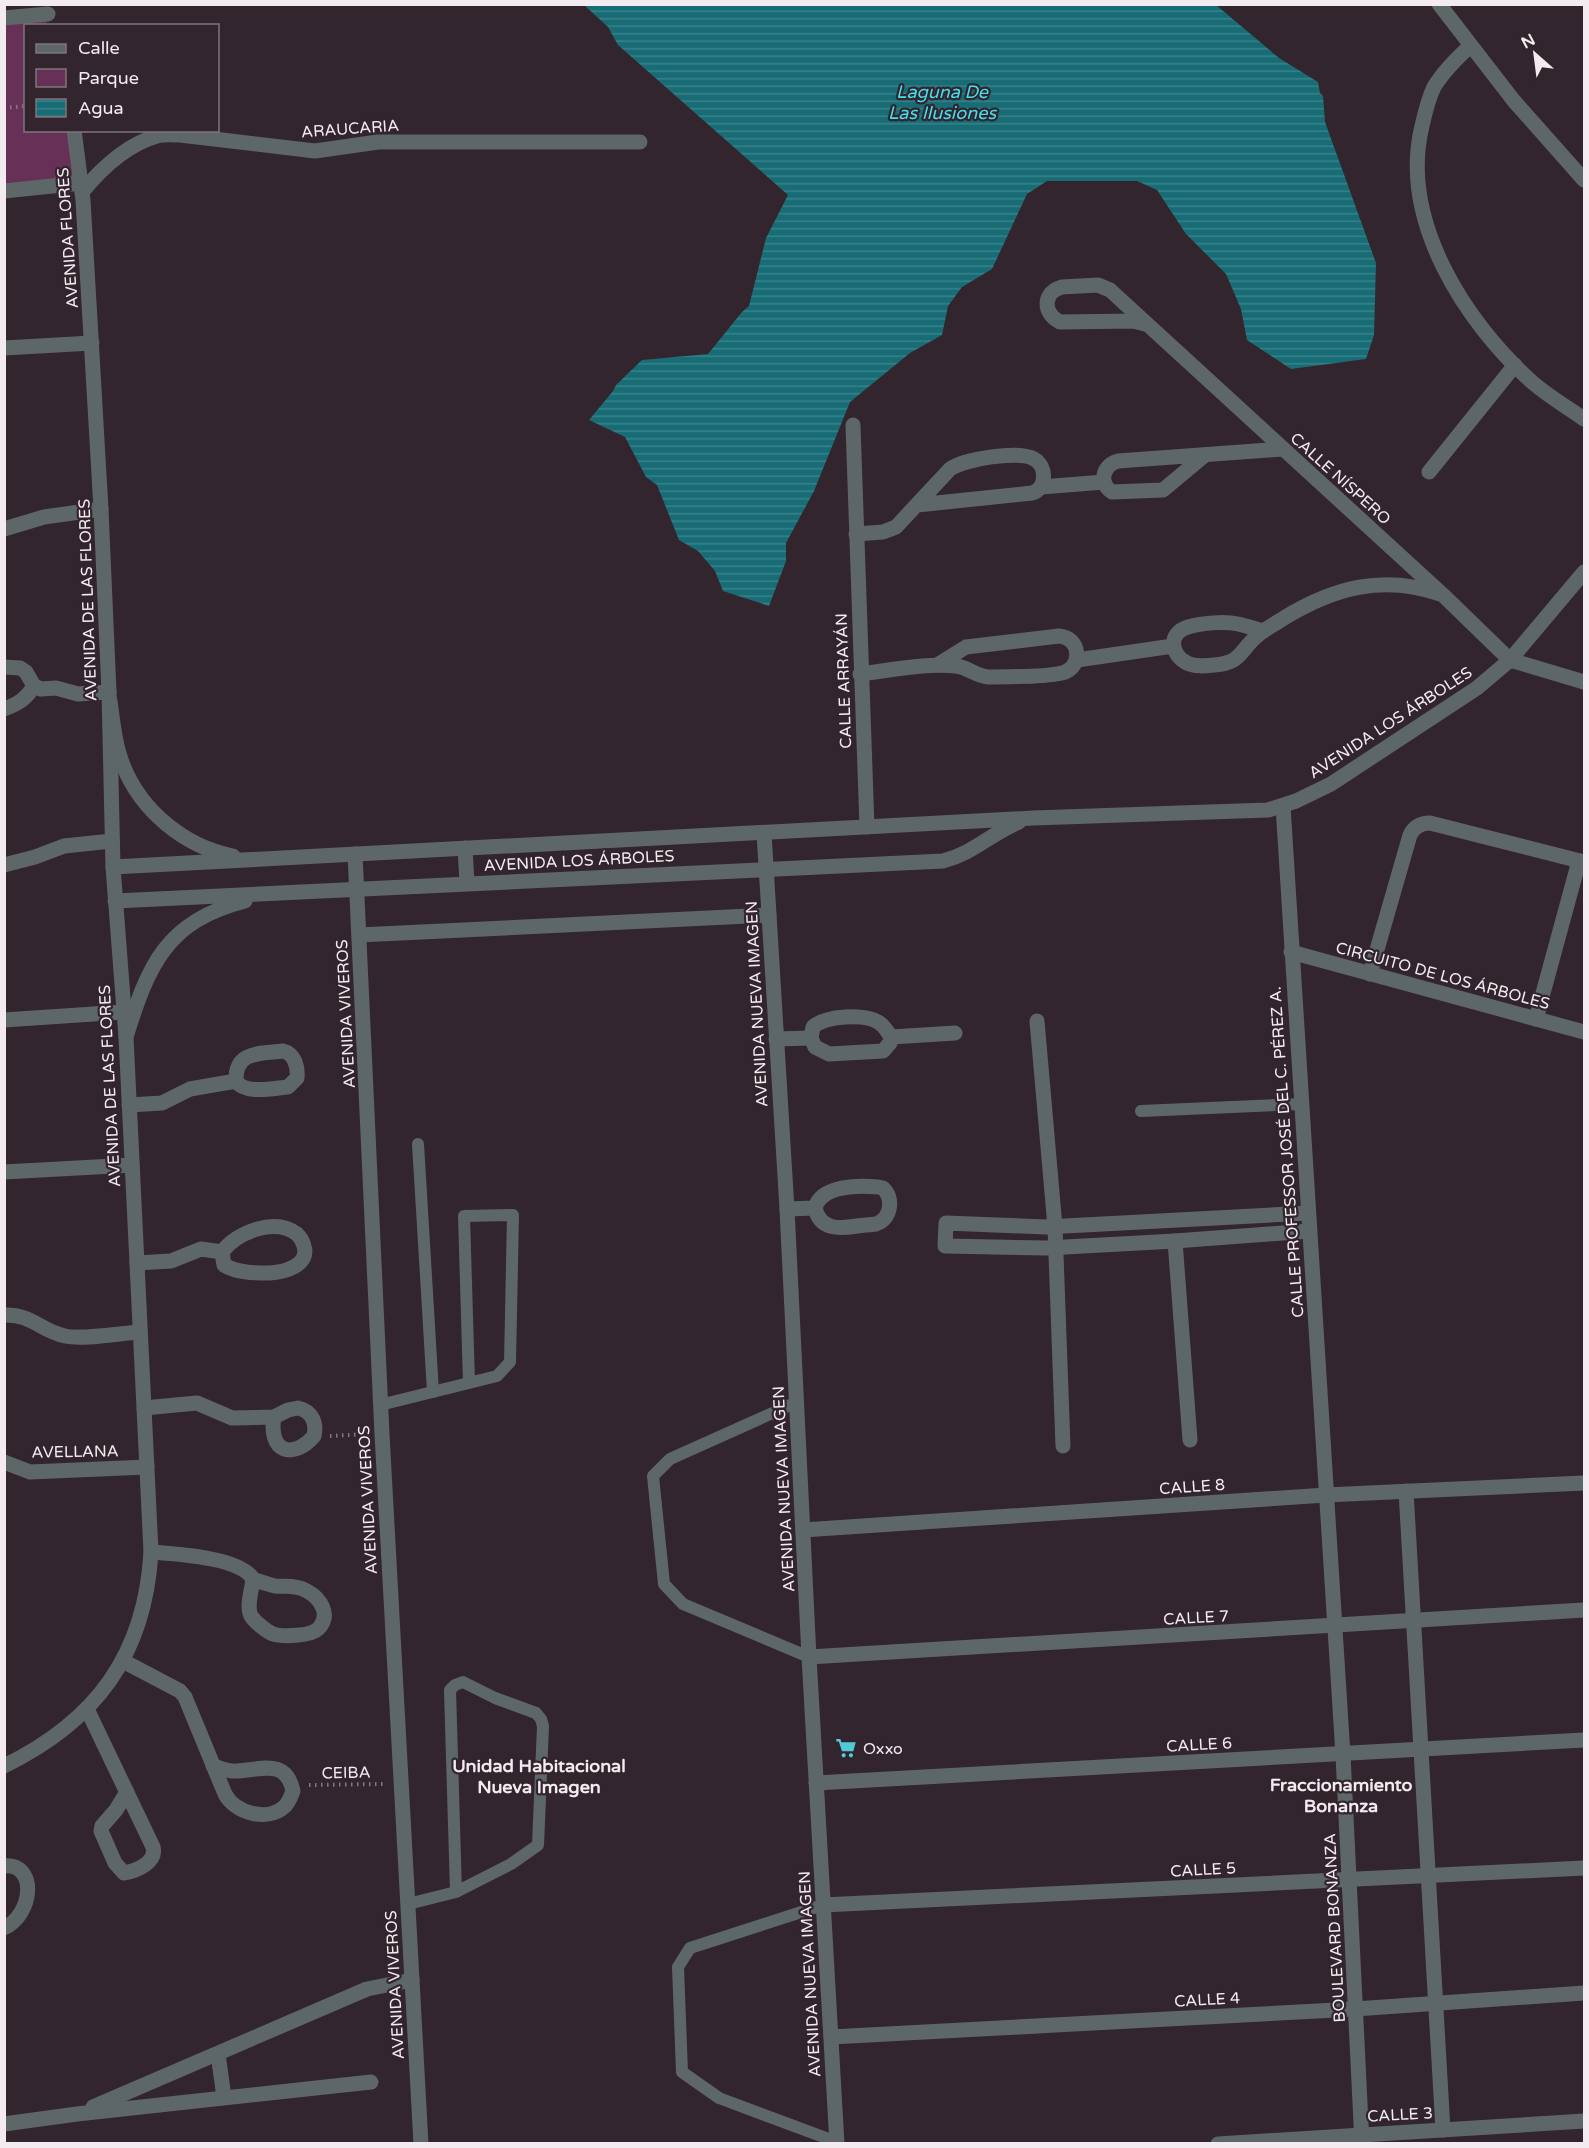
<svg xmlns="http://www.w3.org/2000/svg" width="1589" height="2148" font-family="'Varela Round',sans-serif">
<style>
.green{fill:#673057}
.water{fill:url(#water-rules)}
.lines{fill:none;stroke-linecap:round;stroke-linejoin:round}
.path{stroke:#847880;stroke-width:4;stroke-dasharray:1.5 4.5;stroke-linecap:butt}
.service{stroke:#5d6768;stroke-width:12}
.minor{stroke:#5d6768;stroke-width:15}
.tertiary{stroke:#5d6768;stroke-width:15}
.labels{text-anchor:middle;stroke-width:4.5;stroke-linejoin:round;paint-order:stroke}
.street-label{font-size:16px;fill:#f4ebf1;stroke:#32252e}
.poi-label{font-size:16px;fill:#f4ebf1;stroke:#32252e;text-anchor:start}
.water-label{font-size:18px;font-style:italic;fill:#44deef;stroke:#32252e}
.neighbourhood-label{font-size:18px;font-weight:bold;fill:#f4ebf1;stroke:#32252e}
</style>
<defs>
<pattern id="water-rules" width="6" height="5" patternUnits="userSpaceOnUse" patternTransform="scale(1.5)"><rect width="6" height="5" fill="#186c75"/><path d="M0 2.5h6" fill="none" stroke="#3a8189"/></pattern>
</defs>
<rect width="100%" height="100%" fill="#32252e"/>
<!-- green -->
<path class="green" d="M 46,20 L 47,25 L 26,26 L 26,130 L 70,131 L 81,183 L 5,193 L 4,24 Z"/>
<!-- water -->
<path class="water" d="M 584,5 L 1216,5 L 1279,58 L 1318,82 L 1320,93 L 1323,96 L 1325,122 L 1376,263 L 1374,335 L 1366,359 L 1291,369 L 1247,340 L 1241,309 L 1226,274 L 1186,234 L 1157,190 L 1137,181 L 1047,181 L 1027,194 L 992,269 L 962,287 L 948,306 L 942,335 L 910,353 L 850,402 L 814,491 L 786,543 L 786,561 L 769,606 L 723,591 L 715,571 L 698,551 L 679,540 L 657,485 L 646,477 L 625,437 L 589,420 L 613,391 L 616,385 L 642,360 L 708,354 L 742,312 L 749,306 L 766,238 L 788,195 L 618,45 L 608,27 Z"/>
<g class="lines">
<!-- path -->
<g class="path">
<path d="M 4,108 L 26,106"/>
<path d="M 330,1436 L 365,1434"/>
<path d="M 309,1785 L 385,1784"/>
</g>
<!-- service -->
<g class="service">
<path d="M 1141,1111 L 1301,1104"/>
<path d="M 418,1144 L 433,1392"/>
<path d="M 797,1402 L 670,1459 L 653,1476 L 664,1584 L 683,1604 L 809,1657"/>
<path d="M 380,1405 L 497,1376 L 510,1362 L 513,1215 L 464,1216 L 469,1383"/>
<path d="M 408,1904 L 456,1892 L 511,1864 L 538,1845 L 543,1726 L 541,1719 L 536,1713 L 495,1698 L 463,1682 L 455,1685 L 450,1690 L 456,1892"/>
<path d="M 823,1905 L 690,1948 L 678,1967 L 682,2072 L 719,2098 L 837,2142"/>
</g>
<!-- minor -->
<g class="minor">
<path d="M 1439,4 L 1514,101 L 1584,180"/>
<path d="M 4,18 L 48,14"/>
<path d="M 1470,46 C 1457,58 1443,72 1434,87 C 1428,99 1425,113 1422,126 C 1399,220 1465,322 1532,382 C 1548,396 1567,407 1584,419"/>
<path d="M 4,191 L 81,183"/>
<path d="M 82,192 C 101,169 128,144 157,136 C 164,134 173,135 180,135 L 315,151 L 378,142 L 640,142"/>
<path d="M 1145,324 L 1133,321 L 1060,322 C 1042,313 1043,292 1062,287 L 1098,285 L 1110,290 L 1443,595 L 1510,660 L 1584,682"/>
<path d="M 4,348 L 92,343"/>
<path d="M 853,425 L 867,827"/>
<path d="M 1205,455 L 1163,490 L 1112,492 C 1098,483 1103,465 1118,461 L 1283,449"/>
<path d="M 1429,472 L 1515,365"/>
<path d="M 1041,487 L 1104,482"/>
<path d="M 4,529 L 44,517 L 101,509"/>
<path d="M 856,534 L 883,532 L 896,527 L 950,469 C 964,459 1019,450 1034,459 C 1047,466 1047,489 1032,493 L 917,505"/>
<path d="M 1264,631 C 1256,629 1247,626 1238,624 C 1224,621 1202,623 1188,627 C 1168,633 1170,654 1187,663 C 1195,667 1205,666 1214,665 C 1242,663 1240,650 1257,636 C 1265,629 1275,624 1284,618 C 1333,588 1383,574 1440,594"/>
<path d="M 1077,660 L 1173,646"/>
<path d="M 4,667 L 20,668 L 26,672 L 34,686 L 41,689 L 56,688 L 78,694 L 109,692"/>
<path d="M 860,674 C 892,670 925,663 956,666 C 967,667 976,676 988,677 C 1012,676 1039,678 1062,673 C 1084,667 1080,637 1059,636 L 966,647 L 937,665"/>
<path d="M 4,709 C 18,704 26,699 34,686"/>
<path d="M 1283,806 L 1343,1755 L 1362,2144"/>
<path d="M 355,854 L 382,1434 L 421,2144"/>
<path d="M 4,865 L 35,857 L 64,846 L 112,841"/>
<path d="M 359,935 L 769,915"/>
<path d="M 1291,952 L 1584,1032"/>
<path d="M 1370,974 L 1410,835 C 1414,827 1420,823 1430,823 L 1584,862"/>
<path d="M 1536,1019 L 1579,861"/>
<path d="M 4,1020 L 123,1012"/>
<path d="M 1037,1021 L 1055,1227 L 1063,1446"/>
<path d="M 811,1038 L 815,1047 L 829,1054 L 883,1051 L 890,1043 L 891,1037"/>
<path d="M 776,1039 L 811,1038 L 813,1027 C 825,1016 864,1013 878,1022 C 884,1025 887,1031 891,1037 L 955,1033"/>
<path d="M 129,1105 L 162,1103 L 190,1089 L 236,1081 C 245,1095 274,1088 288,1087 L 297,1078 C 298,1067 295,1054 283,1051 C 259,1054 235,1051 236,1081"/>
<path d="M 4,1172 L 132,1165"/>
<path d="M 787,1209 L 815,1208 C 821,1185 859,1185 878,1187 L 883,1188 C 894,1199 891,1219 876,1224 C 870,1225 863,1225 857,1226 C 839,1229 820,1230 815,1208"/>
<path d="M 1308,1213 L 1046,1227 L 946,1223 L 945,1246 L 1047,1248 L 1175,1241 L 1309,1231"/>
<path d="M 1175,1241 L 1190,1440"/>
<path d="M 137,1263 L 171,1261 L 201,1249 L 222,1252 L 224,1265 C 237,1273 255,1273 270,1273 C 285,1272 310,1265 304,1246 C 303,1241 301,1238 297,1234 C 275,1217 237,1232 222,1252"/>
<path d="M 4,1315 C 32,1314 41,1331 65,1336 C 84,1340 120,1333 140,1332"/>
<path d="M 144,1408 L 197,1403 L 232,1418 L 274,1417 L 288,1410 L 298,1408 C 312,1411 317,1423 314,1436 C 292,1461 268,1451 274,1417"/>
<path d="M 4,1462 L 30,1472 L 147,1467"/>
<path d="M 1406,1491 L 1443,2130"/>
<path d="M 803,1530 L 1326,1495 L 1584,1483"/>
<path d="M 151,1552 C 175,1554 240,1557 253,1579 C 252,1590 246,1606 251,1616 C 255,1622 266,1631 273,1634 C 282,1637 311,1636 318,1629 C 332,1615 320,1598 307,1591 C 297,1585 286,1587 275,1586 C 267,1584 260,1582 253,1579"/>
<path d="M 809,1657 L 1584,1610"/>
<path d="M 123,1661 L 180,1691 L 185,1697 L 225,1794 C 235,1813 267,1822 284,1807 C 289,1803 291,1796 293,1791 C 286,1758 261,1770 237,1771 C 229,1772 221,1768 213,1766"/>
<path d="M 87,1709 L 153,1847 C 157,1862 137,1871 124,1873 L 115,1863 L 101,1831 L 102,1826 L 116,1810 L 127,1792"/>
<path d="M 4,1766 C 96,1721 145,1655 151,1552 L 126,1037 L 113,867 L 109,692 L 101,509 L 83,200 L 74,130"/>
<path d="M 816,1783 L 1584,1740"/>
<path d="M 4,1866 C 38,1863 33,1915 4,1928"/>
<path d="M 823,1905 L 1584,1868"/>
<path d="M 831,2037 L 1355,2009 L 1584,1993"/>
<path d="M 218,2054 L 224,2097"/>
<path d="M 93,2107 L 367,1989 L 412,1980"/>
<path d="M 4,2124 L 77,2114 L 371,2082"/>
<path d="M 1218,2144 L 1584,2121"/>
</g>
<!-- tertiary -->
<g class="tertiary">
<path d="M 110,701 C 113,723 115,745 123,765 C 141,811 185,847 233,856"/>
<path d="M 764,833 L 787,1209 L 809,1657 L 837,2144"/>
<path d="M 465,848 L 467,883"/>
<path d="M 113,867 L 1033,818 L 1268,810 L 1296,801 L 1331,784 L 1477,688 L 1510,660 L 1584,572"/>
<path d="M 115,901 L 943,861 C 974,853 990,834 1019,822"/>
<path d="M 126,1037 C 148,966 166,921 245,901"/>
</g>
</g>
<!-- icons -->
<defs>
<g id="supermarket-bare" transform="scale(1.62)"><path d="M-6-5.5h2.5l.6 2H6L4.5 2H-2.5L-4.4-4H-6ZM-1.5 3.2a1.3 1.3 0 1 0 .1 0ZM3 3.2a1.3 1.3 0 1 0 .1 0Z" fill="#52cbd9" stroke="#32252e" stroke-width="2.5" paint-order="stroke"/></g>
</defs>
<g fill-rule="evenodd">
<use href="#supermarket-bare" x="846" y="1748"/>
</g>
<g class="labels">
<!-- street labels -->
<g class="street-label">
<text transform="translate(350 128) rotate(-4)" y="6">ARAUCARIA</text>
<text transform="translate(67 238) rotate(-94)" y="6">AVENIDA FLORES</text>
<text transform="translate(1341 478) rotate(42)" y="6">CALLE NÍSPERO</text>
<text transform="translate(87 600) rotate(-92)" y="6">AVENIDA DE LAS FLORES</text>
<text transform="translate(843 681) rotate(-92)" y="6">CALLE ARRAYÁN</text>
<text transform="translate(1390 722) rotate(-33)" y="6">AVENIDA LOS ÁRBOLES</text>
<text transform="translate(579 860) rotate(-3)" y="6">AVENIDA LOS ÁRBOLES</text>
<text transform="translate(1443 975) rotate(15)" y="6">CIRCUITO DE LOS ÁRBOLES</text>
<text transform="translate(756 1004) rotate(-93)" y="6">AVENIDA NUEVA IMAGEN</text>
<text transform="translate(345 1014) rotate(-93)" y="6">AVENIDA VIVEROS</text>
<text transform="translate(109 1086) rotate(-93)" y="6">AVENIDA DE LAS FLORES</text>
<text transform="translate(1286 1152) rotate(-94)" y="6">CALLE PROFESSOR JOSÉ DEL C. PÉREZ A.</text>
<text transform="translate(75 1451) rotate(-1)" y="6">AVELLANA</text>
<text transform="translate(1192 1486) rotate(-4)" y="6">CALLE 8</text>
<text transform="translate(783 1489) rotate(-93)" y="6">AVENIDA NUEVA IMAGEN</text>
<text transform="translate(367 1500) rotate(-93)" y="6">AVENIDA VIVEROS</text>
<text transform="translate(1196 1617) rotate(-3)" y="6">CALLE 7</text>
<text transform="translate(1199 1744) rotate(-3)" y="6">CALLE 6</text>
<text transform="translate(346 1772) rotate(-1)" y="6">CEIBA</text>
<text transform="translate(1203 1869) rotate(-3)" y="6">CALLE 5</text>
<text transform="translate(1334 1928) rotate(-93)" y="6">BOULEVARD BONANZA</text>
<text transform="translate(809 1974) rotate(-93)" y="6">AVENIDA NUEVA IMAGEN</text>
<text transform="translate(394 1985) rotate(-93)" y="6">AVENIDA VIVEROS</text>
<text transform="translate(1207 1999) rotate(-3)" y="6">CALLE 4</text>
<text transform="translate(1400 2114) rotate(-3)" y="6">CALLE 3</text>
</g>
<!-- poi labels -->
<g class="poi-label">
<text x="863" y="1754">Oxxo</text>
</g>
<!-- water labels -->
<g class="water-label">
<text x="942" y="98">Laguna De<tspan x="942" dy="21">Las Ilusiones</tspan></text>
</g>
<!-- neighbourhood labels -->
<g class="neighbourhood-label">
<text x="539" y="1772">Unidad Habitacional<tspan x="539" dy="21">Nueva Imagen</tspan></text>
<text x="1341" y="1791">Fraccionamiento<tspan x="1341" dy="21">Bonanza</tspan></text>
</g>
</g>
<!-- border -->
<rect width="1589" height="2148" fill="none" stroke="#f4ebf1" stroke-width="12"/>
<!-- legend -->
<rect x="24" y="24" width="195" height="108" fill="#32252e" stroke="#80747c" stroke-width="1.5"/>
<rect x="36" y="44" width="30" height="9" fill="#5d6768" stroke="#80747c" stroke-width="1.5"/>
<text x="78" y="54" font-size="18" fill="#f4ebf1">Calle</text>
<rect x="36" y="69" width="30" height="18" fill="#673057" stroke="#80747c" stroke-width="1.5"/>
<text x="78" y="84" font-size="18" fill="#f4ebf1">Parque</text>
<rect x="36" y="99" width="30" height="18" fill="url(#water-rules)" stroke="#80747c" stroke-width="1.5"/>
<text x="78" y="114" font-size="18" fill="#f4ebf1">Agua</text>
<!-- north arrow -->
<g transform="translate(1535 54) rotate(332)" stroke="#32252e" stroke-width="4.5" paint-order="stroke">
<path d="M0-4.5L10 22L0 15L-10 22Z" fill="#f4ebf1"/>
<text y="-9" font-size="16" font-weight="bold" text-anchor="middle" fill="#f4ebf1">N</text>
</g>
</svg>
